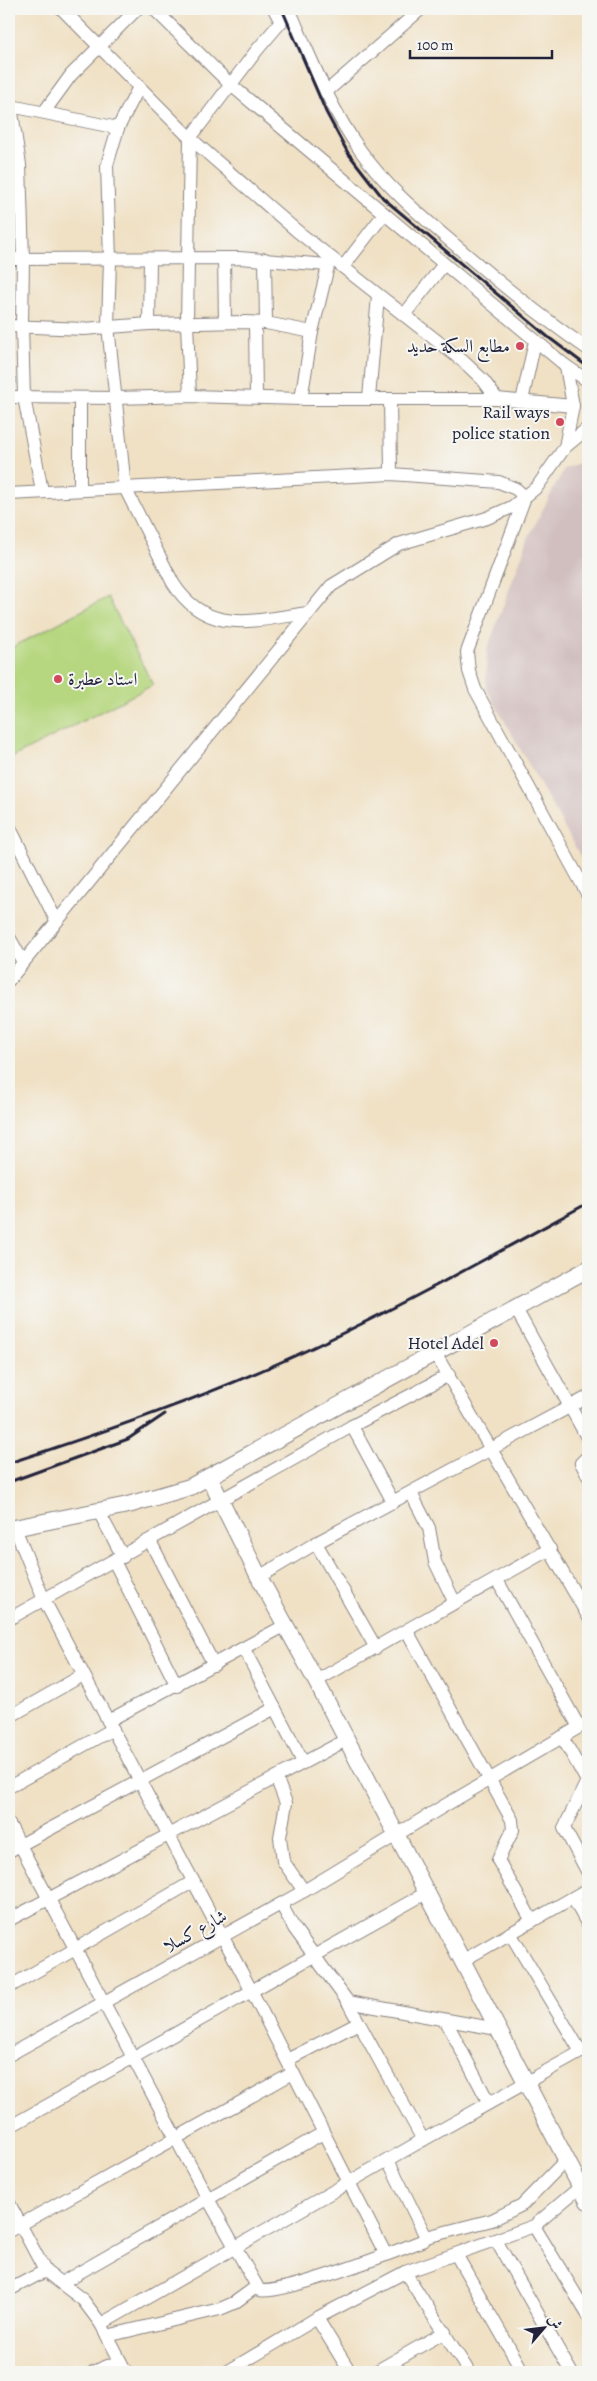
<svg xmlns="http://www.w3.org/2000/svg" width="597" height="2381" font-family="Alegreya,Amiri,serif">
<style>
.railway{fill:#d1bfbf}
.pitch{fill:#b6d77f;stroke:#6c7c5d}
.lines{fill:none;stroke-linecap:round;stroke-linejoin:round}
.minor-casing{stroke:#898280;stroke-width:14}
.major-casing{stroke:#898280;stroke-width:18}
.minor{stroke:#fff;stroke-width:12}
.major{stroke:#fff;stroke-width:16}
.rail{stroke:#22223b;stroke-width:3}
.poi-dot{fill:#d1495b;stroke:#f6f6f2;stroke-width:2}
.labels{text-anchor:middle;stroke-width:4;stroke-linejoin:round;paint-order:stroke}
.poi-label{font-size:18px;fill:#22223b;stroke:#f6f6f2;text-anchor:end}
.street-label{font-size:18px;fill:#22223b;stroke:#f6f6f2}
</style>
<rect width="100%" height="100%" fill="#f6f6f2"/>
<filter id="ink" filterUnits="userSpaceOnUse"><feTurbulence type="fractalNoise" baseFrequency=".02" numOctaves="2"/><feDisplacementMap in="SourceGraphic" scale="10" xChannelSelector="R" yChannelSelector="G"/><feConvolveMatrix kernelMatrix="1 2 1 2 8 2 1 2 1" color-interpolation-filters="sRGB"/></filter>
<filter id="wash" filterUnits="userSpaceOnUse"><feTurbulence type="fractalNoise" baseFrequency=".0096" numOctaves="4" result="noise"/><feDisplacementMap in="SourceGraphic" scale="20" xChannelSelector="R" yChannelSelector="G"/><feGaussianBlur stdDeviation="1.12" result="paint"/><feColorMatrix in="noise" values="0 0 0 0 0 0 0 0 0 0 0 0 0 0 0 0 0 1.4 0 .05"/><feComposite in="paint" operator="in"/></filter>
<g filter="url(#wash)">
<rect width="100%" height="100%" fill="#f0e1c5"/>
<!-- railway -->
<path class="railway" d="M 588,459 L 588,870 L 486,688 L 487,650 L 529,536 L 564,469 Z"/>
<!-- pitch -->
<path class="pitch" d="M 108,597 L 153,685 L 9,759 L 9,649 Z"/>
</g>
<g filter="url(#ink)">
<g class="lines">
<!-- minor casing -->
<g class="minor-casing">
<g id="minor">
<path d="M 62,9 L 190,138 L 297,231 L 464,362 L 483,380 L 497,399"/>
<path d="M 154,9 L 231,85 L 566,366 L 588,381"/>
<path d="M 274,9 L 281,22"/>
<path d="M 290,11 C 311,59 330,108 360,150 C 386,187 420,215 454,244 C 497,281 541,317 588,349"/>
<path d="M 139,87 L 118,128 L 107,165 L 110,260 L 108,326 L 125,488 L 173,583 C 207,637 255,620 308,613"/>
<path d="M 326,92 L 421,9"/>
<path d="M 9,93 L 20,165 L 23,260 L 22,326 L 24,397 L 42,491"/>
<path d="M 11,106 L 118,128"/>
<path d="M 44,112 L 71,75 L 137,9"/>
<path d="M 224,258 L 225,322"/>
<path d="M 9,259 L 239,258 L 328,265"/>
<path d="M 265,259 L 266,323"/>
<path d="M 343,267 L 384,214"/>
<path d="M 404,315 L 444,264"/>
<path d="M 255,323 L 256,396"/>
<path d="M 149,324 L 150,259"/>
<path d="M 9,326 L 84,329 L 149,324 L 245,322 L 266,323 L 312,332"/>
<path d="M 190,396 L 187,323 L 190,138 L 257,50 L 292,9"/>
<path d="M 9,397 L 116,398 L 190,396 L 301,399 L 497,399 L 573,406"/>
<path d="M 80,398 L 80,490"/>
<path d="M 369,398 L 378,296"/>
<path d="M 301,399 L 312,332 L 330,258"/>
<path d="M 390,399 L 391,474"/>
<path d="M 522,401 L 535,341"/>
<path d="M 565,447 L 573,406 L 566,366"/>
<path d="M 9,494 L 391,474 L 499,482 L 516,489 L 525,497 L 467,652 L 469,671 L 475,689 L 588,895"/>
<path d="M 9,826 L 56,920"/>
<path d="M 9,937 L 23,962"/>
<path d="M 9,980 L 331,586 L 399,544 L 487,518 L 512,507 L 537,487 L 565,447 L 588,428"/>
<path d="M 516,1309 L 588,1439"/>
<path d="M 435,1353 L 588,1616"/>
<path d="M 352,1426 L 393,1502"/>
<path d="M 588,1456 L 581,1463 L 588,1476"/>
<path d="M 411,1493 L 429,1528 L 435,1562 L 455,1603"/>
<path d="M 99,1512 L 123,1557"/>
<path d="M 15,1528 L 44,1600 L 251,1990 L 386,2255"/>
<path d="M 150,1541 L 214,1665"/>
<path d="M 316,1543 L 376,1648"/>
<path d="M 114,1561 L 177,1686"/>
<path d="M 259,1577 L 316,1543 L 588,1397"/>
<path d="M 497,1580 L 579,1727"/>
<path d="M 9,1619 L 352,1426 L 449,1375"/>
<path d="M 407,1631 L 512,1820 L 513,1830 L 498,1860 L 532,1921"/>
<path d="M 244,1649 L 303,1762"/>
<path d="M 316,1681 L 550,1549"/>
<path d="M 9,1717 L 83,1675"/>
<path d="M 108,1721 L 286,1625"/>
<path d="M 562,1737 L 587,1781 L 564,1828 L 588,1873"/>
<path d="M 276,1777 L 286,1803 L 280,1837 L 283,1861 L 304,1891"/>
<path d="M 9,1787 L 113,1729"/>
<path d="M 9,1824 L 207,2197 L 259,2290 C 277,2297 400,2250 424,2240 L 426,2237 L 492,2220 L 522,2205 L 567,2159"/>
<path d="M 9,1851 L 275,1708"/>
<path d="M 573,1898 L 588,1925"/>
<path d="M 281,1904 L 294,1928 L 348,2002 L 497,2029"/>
<path d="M 9,1920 L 346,1740"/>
<path d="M 510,1933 L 581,2052"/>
<path d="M 462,1961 L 588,1889"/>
<path d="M 9,1987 L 194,1881"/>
<path d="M 446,2021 L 489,2103"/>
<path d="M 359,2023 L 423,2140"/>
<path d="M 9,2055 L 304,1891 L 444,1806 L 588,1722"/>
<path d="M 287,2060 L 359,2023 L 348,2002"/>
<path d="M 9,2127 L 426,1893"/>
<path d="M 388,2160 L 426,2237"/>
<path d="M 9,2203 L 45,2271 L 83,2300 L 101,2324 L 126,2372"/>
<path d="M 534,2226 L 588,2315"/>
<path d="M 9,2231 L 293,2073"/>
<path d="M 497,2242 L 571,2372"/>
<path d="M 457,2256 L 523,2372"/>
<path d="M 405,2272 L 469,2372"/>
<path d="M 61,2283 L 323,2133"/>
<path d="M 9,2290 L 45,2271"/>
<path d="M 317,2318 L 350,2372"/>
<path d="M 101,2324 L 423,2140 L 588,2048"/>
<path d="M 107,2336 L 220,2309 L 234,2303 L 256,2287"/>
<path d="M 93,2372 L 120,2361"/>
<path d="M 227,2372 L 317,2318 L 405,2272 L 534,2226 L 580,2187"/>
<path d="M 375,2372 L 445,2332"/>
</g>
</g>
<!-- major casing -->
<g class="major-casing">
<g id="major">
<path d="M 209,1477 L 259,1577 L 316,1681 L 588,2201"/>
<path d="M 9,1529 L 128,1505 L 190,1487 L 588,1269"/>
</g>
</g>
<!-- minor -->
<use href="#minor" class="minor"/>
<!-- major -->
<use href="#major" class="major"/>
<!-- rail -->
<g class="rail">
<path d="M 282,9 L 326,112 L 348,153 L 383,198 L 548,337 L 588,367"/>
<path d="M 9,1463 C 107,1431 205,1397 299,1354 C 398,1308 493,1255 588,1203"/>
<path d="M 9,1482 L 128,1439 L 165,1414"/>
</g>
</g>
</g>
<!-- markers -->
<g class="poi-dot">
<circle cx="520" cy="346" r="5"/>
<circle cx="560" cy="422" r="5"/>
<circle cx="58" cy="679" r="5"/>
<circle cx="494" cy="1343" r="5"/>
</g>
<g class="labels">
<!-- poi labels -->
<g class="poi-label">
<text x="510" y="352">مطابع السكة حديد</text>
<text x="550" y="418">Rail ways<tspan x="550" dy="21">police station</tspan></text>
<text x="68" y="685" text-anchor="start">استاد عطبرة</text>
<text x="484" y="1349">Hotel Adel</text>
</g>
<!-- street labels -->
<g class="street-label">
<text transform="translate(195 1931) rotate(-29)" y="6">شارع كسلا</text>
</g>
</g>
<!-- margin -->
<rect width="597" height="2381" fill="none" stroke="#f6f6f2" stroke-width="30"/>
<!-- north arrow -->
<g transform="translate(544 2328) rotate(62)" stroke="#f6f6f2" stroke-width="4" paint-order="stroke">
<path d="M0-4L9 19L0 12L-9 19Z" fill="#22223b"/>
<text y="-8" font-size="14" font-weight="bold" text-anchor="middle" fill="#22223b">ش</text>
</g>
<!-- scale -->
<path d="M410 50v8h142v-8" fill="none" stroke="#22223b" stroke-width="2.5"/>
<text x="417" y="50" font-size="15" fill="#22223b" stroke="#f6f6f2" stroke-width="4" paint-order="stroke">100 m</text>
</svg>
